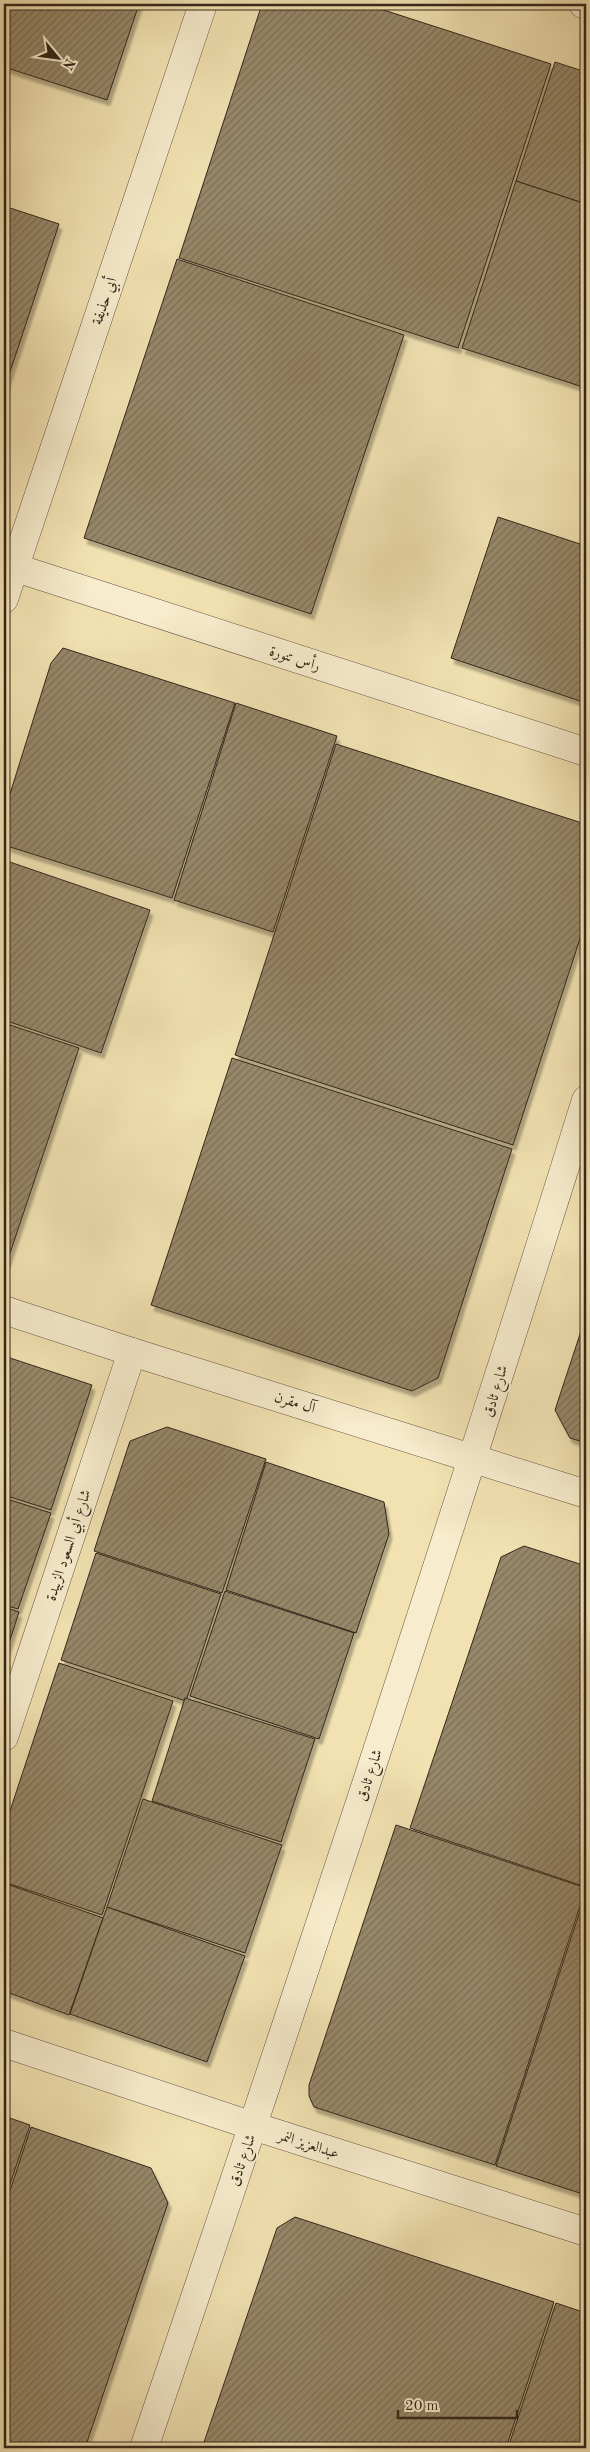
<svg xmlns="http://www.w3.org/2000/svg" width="590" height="2452" font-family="'Old Standard TT',Amiri,serif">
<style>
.building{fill:url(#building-hatch);stroke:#34261b;filter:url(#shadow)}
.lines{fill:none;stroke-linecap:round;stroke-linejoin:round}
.minor-casing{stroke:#645541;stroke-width:29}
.minor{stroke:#f7eccd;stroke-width:28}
.labels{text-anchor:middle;stroke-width:4;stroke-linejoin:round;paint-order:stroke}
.street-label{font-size:15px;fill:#34261b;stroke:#f7eccd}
</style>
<defs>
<pattern id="building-hatch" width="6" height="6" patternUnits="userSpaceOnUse" patternTransform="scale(1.25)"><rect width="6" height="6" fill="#97886a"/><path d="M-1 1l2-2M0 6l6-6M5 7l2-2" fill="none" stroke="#7c6f56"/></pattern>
<filter id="shadow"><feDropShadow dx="3" dy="5.5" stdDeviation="1" flood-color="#0004"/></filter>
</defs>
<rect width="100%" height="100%" fill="#f2e2b2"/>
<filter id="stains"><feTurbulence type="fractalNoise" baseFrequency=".004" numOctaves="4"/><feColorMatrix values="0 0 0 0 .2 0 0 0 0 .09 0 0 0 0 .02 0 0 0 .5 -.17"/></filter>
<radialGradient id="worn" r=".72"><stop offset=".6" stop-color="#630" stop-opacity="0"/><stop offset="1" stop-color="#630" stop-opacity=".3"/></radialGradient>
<!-- building -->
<g class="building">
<path d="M 4,4 L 139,4 L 107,100 L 4,67 Z"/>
<path d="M 262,4 L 365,4 L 551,64 L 458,348 L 179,258 Z"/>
<path d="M 555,62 L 586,72 L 586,204 L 516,181 Z"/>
<path d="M 516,181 L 586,204 L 586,388 L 462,348 Z"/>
<path d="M 4,206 L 59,224 L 4,390 Z"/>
<path d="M 177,259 L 404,335 L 311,614 L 84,538 Z"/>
<path d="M 498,517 L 586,546 L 586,703 L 451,658 Z"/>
<path d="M 63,648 L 235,703 L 172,898 L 4,845 L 4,813 L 51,663 Z"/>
<path d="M 236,703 L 337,736 L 273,932 L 174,900 Z"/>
<path d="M 336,744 L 579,822 L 586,838 L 586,920 L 513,1145 L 235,1055 Z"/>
<path d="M 4,860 L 150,910 L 101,1053 L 4,1020 Z"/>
<path d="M 4,1023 L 79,1048 L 7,1262 L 4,1261 Z"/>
<path d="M 232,1058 L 512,1149 L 438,1378 L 412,1391 L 151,1305 Z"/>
<path d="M 586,1316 L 586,1443 L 570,1438 L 555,1410 Z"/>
<path d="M 4,1356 L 92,1385 L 51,1510 L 4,1495 Z"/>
<path d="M 167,1427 L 266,1459 L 222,1593 L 94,1551 L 130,1441 Z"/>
<path d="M 266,1462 L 384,1502 L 389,1534 L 356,1633 L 226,1590 Z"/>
<path d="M 4,1498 L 51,1513 L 18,1609 L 4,1605 Z"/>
<path d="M 524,1546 L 586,1566 L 586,1887 L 410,1828 L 501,1557 Z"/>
<path d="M 96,1553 L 221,1594 L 186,1701 L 61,1660 Z"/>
<path d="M 225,1591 L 354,1633 L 319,1739 L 190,1696 Z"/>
<path d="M 4,1607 L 19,1612 L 4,1659 Z"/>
<path d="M 59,1663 L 173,1701 L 102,1915 L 4,1882 L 4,1829 Z"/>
<path d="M 185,1698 L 315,1739 L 281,1842 L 152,1801 Z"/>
<path d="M 143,1799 L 282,1845 L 245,1953 L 107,1907 Z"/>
<path d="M 396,1825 L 586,1888 L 495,2165 L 314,2107 L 309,2096 L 309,2085 Z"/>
<path d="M 4,1883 L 103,1918 L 69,2015 L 4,1991 Z"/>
<path d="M 586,1893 L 586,2195 L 496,2166 Z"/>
<path d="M 107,1907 L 245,1956 L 207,2062 L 70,2014 Z"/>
<path d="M 4,2116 L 30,2125 L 4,2202 Z"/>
<path d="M 31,2127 L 151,2168 L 168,2203 L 85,2448 L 14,2448 L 4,2445 L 4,2209 Z"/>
<path d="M 295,2217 L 554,2302 L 506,2448 L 202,2448 L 277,2228 Z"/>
<path d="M 556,2303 L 586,2313 L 586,2448 L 508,2448 Z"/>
</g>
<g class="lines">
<!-- minor casing -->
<g class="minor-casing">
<g id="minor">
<path d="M 583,4 L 586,5"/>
<path d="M 4,564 L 586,752"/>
<path d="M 4,599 L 203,4"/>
<path d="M 4,1310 L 132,1352 L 586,1494"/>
<path d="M 4,1737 L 132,1352"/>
<path d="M 4,2043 L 253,2126 L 586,2232"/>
<path d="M 144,2448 C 296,2000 445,1551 586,1100"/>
</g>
</g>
<!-- minor -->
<use href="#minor" class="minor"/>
</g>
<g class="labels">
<!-- street labels -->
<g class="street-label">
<text transform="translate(104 301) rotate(-71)" y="5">أبي حذيفة</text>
<text transform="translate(295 658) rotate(18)" y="5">رأس تنورة</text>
<text transform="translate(495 1391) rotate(-73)" y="5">شارع ثادق</text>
<text transform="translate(295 1402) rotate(17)" y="5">آل مقرن</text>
<text transform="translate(68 1545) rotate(-72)" y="5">شارع أبي السعود الزبيدة</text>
<text transform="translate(369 1775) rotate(-72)" y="5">شارع ثادق</text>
<text transform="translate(309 2144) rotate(18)" y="5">عبدالعزيز النمر</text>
<text transform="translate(242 2160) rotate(-71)" y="5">شارع ثادق</text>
</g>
</g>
<!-- margin -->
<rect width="590" height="2452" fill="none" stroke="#f2e2b2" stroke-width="20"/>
<rect x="5" y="5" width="580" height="2442" fill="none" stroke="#34261b" stroke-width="2.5"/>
<rect x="10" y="10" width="570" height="2432" fill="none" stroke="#34261b"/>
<!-- north arrow -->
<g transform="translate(58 58) rotate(119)" stroke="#f7eccd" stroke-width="4" paint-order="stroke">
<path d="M0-4L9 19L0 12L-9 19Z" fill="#34261b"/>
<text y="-8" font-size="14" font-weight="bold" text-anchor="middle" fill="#34261b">N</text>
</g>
<!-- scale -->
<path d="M398 2410v8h119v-8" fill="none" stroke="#34261b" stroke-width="2.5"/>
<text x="405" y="2410" font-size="15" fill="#34261b" stroke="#f7eccd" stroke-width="4" paint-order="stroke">20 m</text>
<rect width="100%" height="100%" filter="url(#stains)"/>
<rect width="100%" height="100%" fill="url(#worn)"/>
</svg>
